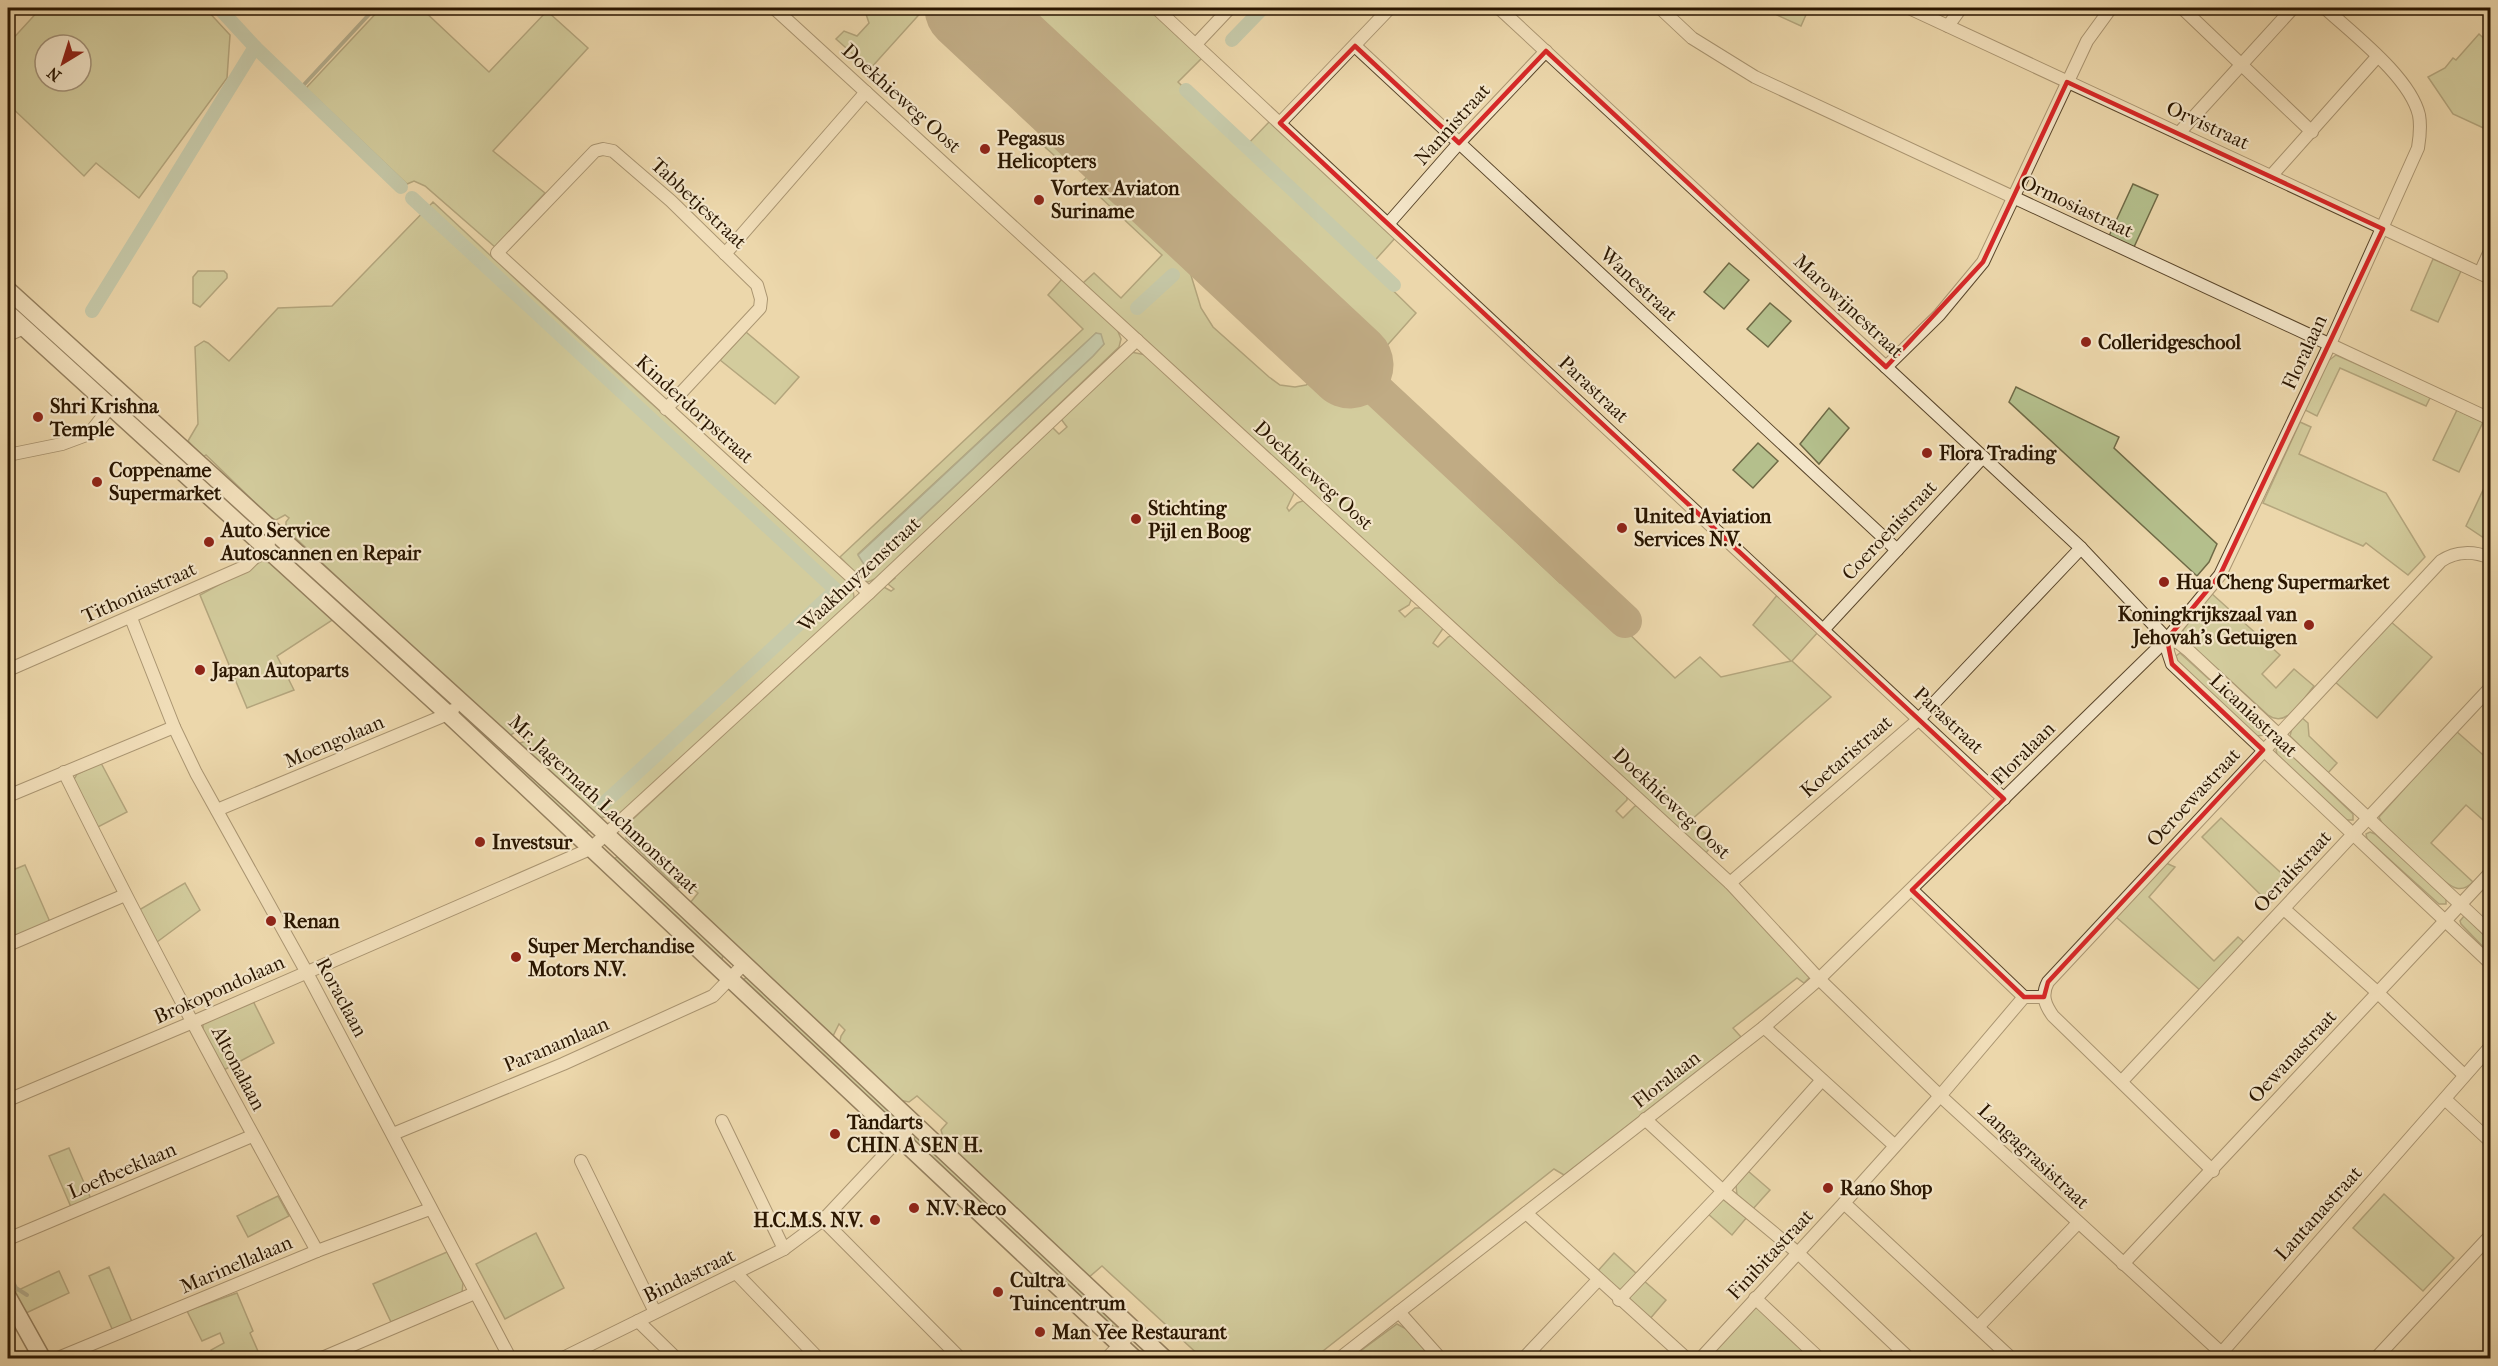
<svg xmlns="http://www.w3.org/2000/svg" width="2498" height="1366" font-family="'IM FELL French Canon',serif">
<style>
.green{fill:#b4bf8c;stroke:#6f6a46;stroke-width:1.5;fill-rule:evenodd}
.water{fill:#99baa9;stroke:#6d7865;stroke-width:1.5}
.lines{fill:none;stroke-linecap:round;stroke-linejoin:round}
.stream{stroke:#6d7865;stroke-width:4}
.canal{stroke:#99baa9;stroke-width:14}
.taxiway{stroke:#8b7656;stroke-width:34}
.runway{stroke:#8b7656;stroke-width:87}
.street-casing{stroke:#5a462b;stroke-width:14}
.secondary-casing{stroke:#2a1600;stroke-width:19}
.street{stroke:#f3e5c8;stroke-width:12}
.secondary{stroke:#f3e5c8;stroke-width:16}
.marked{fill:none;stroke:#d62828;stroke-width:4.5;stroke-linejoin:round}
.poi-dot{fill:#8f2418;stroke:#f3e5c8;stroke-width:2}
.labels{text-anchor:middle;stroke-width:4.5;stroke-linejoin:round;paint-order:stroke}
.street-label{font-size:20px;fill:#2a1600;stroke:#f3e5c8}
.poi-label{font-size:20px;font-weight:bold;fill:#2a1600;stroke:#f3e5c8;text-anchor:start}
</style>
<rect width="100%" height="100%" fill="#ecd7ab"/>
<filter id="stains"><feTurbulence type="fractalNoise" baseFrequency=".00333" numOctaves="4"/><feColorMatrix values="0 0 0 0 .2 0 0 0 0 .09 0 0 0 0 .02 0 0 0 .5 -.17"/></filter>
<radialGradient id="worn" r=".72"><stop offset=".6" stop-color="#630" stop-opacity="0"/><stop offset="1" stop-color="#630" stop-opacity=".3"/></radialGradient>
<!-- green -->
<g class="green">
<path d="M 41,8 L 205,8 L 230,35 L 227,78 L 139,198 L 96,163 L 84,176 L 8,104 L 8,44 ZM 45,45 L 81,45 L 81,81 L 45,81 Z"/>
<path d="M 381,8 L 421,8 L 489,72 L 547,11 L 588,48 L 493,151 L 545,193 L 495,247 L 425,186 L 414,181 L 407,184 L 306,88 Z"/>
<path d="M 864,8 L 925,8 L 870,69 L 836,39 L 844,31 L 857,36 L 869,23 Z"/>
<path d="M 1019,8 L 1148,8 L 1203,57 L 1178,82 L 1245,147 L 1270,121 L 1396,237 L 1369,267 L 1416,313 L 1384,349 Z"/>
<path d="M 1781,8 L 1809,8 L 1801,26 L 1777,15 Z"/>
<path d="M 2479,34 L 2490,44 L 2490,131 L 2453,114 L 2428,77 L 2445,68 L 2453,58 L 2456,60 Z"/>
<path d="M 1043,105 L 1086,147 L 1067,167 L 1045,147 L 1037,117 Z"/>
<path d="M 1102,161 L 1179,236 L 1201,308 L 1213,327 L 1269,377 L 1280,385 L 1295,387 L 1306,385 L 1329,372 L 1350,384 L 1560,583 L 1568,575 L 1675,678 L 1700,657 L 1721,677 L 1791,661 L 1753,625 L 1778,594 L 1818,632 L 1792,661 L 1831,697 L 1690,821 L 1715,841 L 1706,853 L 1083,283 L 1094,273 L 1121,298 L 1162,255 L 1083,181 Z"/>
<path d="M 2133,184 L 2158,195 L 2134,247 L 2109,236 Z"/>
<path d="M 433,202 L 581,340 L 852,584 L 854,597 L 852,601 L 618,815 L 597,818 L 520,748 L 520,743 L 529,740 L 515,727 L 514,733 L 507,737 L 286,529 L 286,522 L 289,518 L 285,515 L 276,520 L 270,517 L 206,455 L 203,457 L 188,441 L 198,424 L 195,347 L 204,341 L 208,343 L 229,361 L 278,308 L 332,306 Z"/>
<path d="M 2433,259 L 2461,271 L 2438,322 L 2411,310 Z"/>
<path d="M 1729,263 L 1749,280 L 1724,309 L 1704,292 Z"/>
<path d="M 198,271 L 224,271 L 227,274 L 227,278 L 200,307 L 193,303 L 193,277 Z"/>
<path d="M 1062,279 L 1117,329 L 1121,339 L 1119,347 L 877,578 L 868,582 L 863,581 L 840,557 L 1083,329 L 1048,295 ZM 1096,333 L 1104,344 L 1093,356 L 869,567 L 858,554 Z"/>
<path d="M 1770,303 L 1791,321 L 1768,347 L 1747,329 Z"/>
<path d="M 746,332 L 799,377 L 775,404 L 720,360 Z"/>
<path d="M 1131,352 L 1146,355 L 1295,491 L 1287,508 L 1289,511 L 1297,503 L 1305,500 L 1412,598 L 1409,605 L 1399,611 L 1405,617 L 1415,608 L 1424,608 L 1444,627 L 1433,643 L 1438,647 L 1448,637 L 1452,635 L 1627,796 L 1627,800 L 1616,811 L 1623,818 L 1635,806 L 1639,806 L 1800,954 L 1812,975 L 1804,983 L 1797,978 L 1733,1028 L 1741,1037 L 1564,1175 L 1554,1169 L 1314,1358 L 1202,1358 L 1102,1266 L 1088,1278 L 944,1140 L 941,1130 L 947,1123 L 917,1096 L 909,1102 L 899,1100 L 839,1045 L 841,1036 L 845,1030 L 839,1024 L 832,1038 L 690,903 L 698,893 L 685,882 L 678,888 L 626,838 L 627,826 L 631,821 L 882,586 L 891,591 L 894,589 L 888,584 L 895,578 L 893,575 L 1051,426 L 1059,434 L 1067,427 L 1061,419 Z"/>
<path d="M 2336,355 L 2429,396 L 2430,398 L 2426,406 L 2340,368 L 2317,416 L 2305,410 L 2328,361 Z"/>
<path d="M 2016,387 L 2119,437 L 2114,448 L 2217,544 L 2209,562 L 2197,576 L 2009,402 Z"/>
<path d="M 1829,408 L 1849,428 L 1819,464 L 1800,444 Z"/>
<path d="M 2457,410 L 2483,422 L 2459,472 L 2433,460 Z"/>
<path d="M 2300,422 L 2311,427 L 2299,454 L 2386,493 L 2425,557 L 2408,575 L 2366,543 L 2363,546 L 2263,503 Z"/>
<path d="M 1758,443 L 1778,461 L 1753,488 L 1733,470 Z"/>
<path d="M 2485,486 L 2490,488 L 2490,542 L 2466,526 Z"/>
<path d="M 275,543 L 448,699 L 447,702 L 445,703 L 272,546 Z"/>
<path d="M 262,561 L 270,563 L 334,619 L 277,656 L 294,690 L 247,708 L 200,595 Z"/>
<path d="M 2211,593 L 2280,655 L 2262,674 L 2276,688 L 2294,669 L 2314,686 C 2302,700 2287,729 2268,715 L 2185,639 L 2183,630 Z"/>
<path d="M 2390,621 L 2432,657 L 2377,718 L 2334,681 Z"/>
<path d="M 2180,653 L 2266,731 L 2264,735 L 2257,736 L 2178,662 L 2176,656 Z"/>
<path d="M 2301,717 L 2308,723 L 2309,736 L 2337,763 L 2328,773 L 2290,736 L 2292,728 Z"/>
<path d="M 2456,731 L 2490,761 L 2490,826 L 2466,805 L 2431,843 L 2473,882 C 2468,887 2463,890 2456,888 C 2443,885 2395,836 2383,825 L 2379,817 Z"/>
<path d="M 2280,747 L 2285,749 L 2353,814 L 2353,820 L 2346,820 L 2277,755 L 2276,750 Z"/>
<path d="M 510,755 L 590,829 L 588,831 L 584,831 L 506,759 Z"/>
<path d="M 101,763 L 127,812 L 96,828 L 74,779 L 77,774 Z"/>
<path d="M 2221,818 L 2290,881 L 2270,904 L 2202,837 Z"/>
<path d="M 2370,832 L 2375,834 L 2446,897 L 2446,904 L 2439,904 L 2367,839 L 2366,834 Z"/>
<path d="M 617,857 L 723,954 L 722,960 L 614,859 Z"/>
<path d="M 2166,863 L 2175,867 L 2149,897 L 2214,961 L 2238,937 L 2245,943 L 2201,991 L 2116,917 Z"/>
<path d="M 25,865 L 50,922 L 10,939 L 8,932 L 8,872 Z"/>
<path d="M 185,883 L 200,910 L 157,942 L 139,910 Z"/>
<path d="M 2464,916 L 2490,941 L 2490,954 L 2461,924 L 2460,921 Z"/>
<path d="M 747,977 L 896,1115 L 895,1118 L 891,1119 L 743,980 Z"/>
<path d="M 253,1001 L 274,1043 L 224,1070 L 203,1030 L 203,1024 Z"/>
<path d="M 916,1136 L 1117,1325 L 1116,1327 L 1113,1328 L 913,1140 Z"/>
<path d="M 69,1148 L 91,1199 L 71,1207 L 49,1156 Z"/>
<path d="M 1748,1171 L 1770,1190 L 1752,1210 L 1737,1196 L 1736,1184 Z"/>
<path d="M 2384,1194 L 2454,1258 L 2423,1291 L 2353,1228 Z"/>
<path d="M 278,1196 L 289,1216 L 248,1237 L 237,1216 Z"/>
<path d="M 1723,1198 L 1748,1216 L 1732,1235 L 1707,1213 Z"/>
<path d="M 536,1233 L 564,1288 L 505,1319 L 476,1264 Z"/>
<path d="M 447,1252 L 463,1283 L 462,1293 L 391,1322 L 373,1284 Z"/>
<path d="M 1614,1253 L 1637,1274 L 1620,1292 L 1596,1273 Z"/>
<path d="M 109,1267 L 132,1322 L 113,1331 L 89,1276 Z"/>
<path d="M 59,1271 L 69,1293 L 24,1314 L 14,1292 Z"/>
<path d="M 1643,1280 L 1666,1300 L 1649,1320 L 1629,1303 L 1629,1296 Z"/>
<path d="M 237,1293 L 253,1331 L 250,1333 L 261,1358 L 214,1358 L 211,1350 L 224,1343 L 220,1333 L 202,1341 L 187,1311 Z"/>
<path d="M 1757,1306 L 1816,1358 L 1706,1358 Z"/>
<path d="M 1397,1324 L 1410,1331 L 1431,1358 L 1351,1358 Z"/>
</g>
<!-- water -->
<path class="water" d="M 1096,333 L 1101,334 L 1104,344 L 1093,356 L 869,567 L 865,566 L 858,555 Z"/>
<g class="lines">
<!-- stream -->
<g class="stream">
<path d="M 299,90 L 375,8"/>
<path d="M 8,1273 L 16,1288 L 27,1295"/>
</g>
<!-- canal -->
<g class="canal">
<path d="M 219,8 L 255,47 L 401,187"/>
<path d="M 1232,40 L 1263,8"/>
<path d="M 1186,90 L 1394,285"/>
<path d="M 412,198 L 836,590 L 602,805"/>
<path d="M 1137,308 L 1173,275"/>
<path d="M 92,311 L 255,47"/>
</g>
<!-- taxiway -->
<path class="taxiway" d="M 1350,365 L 1625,621"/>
<!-- runway -->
<path class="runway" d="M 968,8 L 1350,365"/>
<!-- street casing -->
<g class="street-casing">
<g id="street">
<path d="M 774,8 L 1730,883 L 1819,979 L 1935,1091 L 2227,1358"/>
<path d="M 1156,8 L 2004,799"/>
<path d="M 1499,8 L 2081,548 L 2167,639 L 2179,643 L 2189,651 L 2490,932"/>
<path d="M 1660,8 L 1692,38 L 1755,77 L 2490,419"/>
<path d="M 1909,8 L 2490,278"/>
<path d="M 2182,8 L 2312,132"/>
<path d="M 1948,26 L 1961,8"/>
<path d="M 1196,44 L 1230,8"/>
<path d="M 1355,46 L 1897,550"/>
<path d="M 1280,123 L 1390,8"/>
<path d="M 2179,133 L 2293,8"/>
<path d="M 2271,176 L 2377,57"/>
<path d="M 1388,224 L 1459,143 L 1546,51"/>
<path d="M 725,254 L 866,92"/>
<path d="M 2480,273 L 2490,251"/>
<path d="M 8,335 L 24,328"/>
<path d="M 1886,367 L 1939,315 L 1983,262 L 2087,41 L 2111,8"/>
<path d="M 666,409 L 760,308 L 761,299 L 757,285 L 671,201 L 613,151 L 603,149 L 595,151 L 497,253 L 869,593"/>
<path d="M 8,455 L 62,444 L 89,434 L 114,402"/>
<path d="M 131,618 L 174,727 L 196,773 L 306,971 L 510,1358"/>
<path d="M 1823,630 L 1983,457"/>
<path d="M 2167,639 L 2168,652 L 2172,664 L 2490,963"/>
<path d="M 8,670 L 246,566 L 269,543"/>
<path d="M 64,772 C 144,934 229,1093 317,1251"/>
<path d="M 8,796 L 174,727"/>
<path d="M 217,810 L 448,714 L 453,710"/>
<path d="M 1730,883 L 1919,719 L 2081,548"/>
<path d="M 1912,890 L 2024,997"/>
<path d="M 2284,909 L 2377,992 L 2464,1075"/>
<path d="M 8,945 L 125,895"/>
<path d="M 1764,1027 L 1894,1145"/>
<path d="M 2122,1081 L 2490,688"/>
<path d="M 8,1100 L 193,1022 L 590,849 L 869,593 L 1137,340"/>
<path d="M 2446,1100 L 2490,1141"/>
<path d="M 1645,1119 L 1723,1191 L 1798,1253 L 1909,1358"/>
<path d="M 722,1121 L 784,1249"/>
<path d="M 393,1134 L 563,1064 L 713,996 L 745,963"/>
<path d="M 581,1161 L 655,1312"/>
<path d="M 2213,1171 L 2053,1016 C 2045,1005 2041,995 2048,982 L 2441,561 C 2456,551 2474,551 2490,558"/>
<path d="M 1844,1203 L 2011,1358"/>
<path d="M 1526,1213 L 1686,1358"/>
<path d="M 823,1220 L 960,1358"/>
<path d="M 8,1239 L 252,1136"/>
<path d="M 2123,1264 L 2490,873"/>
<path d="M 737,1274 L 818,1358"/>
<path d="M 1755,1298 L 1819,1358"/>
<path d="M 1619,1300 L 1723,1191 L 1822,1080"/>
<path d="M 1399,1312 L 1440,1358"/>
<path d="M 638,1321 L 676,1358"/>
<path d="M 1978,1327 L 2078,1223"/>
<path d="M 58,1358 L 317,1251 L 430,1209"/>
<path d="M 322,1358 L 475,1293"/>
<path d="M 563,1358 L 784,1249 L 823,1220 L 915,1122"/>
<path d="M 1107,1358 L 1134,1330"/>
<path d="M 1340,1358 L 1764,1027 L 1819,979 L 2167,639 L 2220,575 L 2330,344 L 2418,148 C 2420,136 2421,126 2419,115 C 2410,77 2353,34 2325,8"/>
<path d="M 1524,1358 L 1598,1280"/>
<path d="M 1701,1358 L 1844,1203 L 1940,1096 L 2024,997 L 2044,997"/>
<path d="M 2217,1358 L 2490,1047"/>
<path d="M 2376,1358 L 2490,1236"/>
</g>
</g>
<!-- secondary casing -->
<g class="secondary-casing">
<g id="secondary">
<path d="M 8,290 L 577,807 L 1164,1358"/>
<path d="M 8,313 L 448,714 L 1134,1358"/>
<path d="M 8,1297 L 42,1358"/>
</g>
</g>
<!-- street -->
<use href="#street" class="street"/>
<!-- secondary -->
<use href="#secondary" class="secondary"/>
</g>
<!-- marked area -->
<path d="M0 0H2498V1366H0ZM 1355,46 L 1459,143 L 1546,51 L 1886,367 L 1983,262 L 2067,82 L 2383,229 L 2220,575 L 2167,639 L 2172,664 L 2263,750 L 2048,982 L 2044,997 L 2024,997 L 1912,890 L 2004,799 L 1280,123 Z" fill="#ecd7ab" fill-opacity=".55" fill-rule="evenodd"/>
<path class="marked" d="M 1355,46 L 1459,143 L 1546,51 L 1886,367 L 1983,262 L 2067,82 L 2383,229 L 2220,575 L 2167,639 L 2172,664 L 2263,750 L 2048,982 L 2044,997 L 2024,997 L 1912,890 L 2004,799 L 1280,123 Z"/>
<!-- markers -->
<g class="poi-dot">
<circle cx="985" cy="149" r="6"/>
<circle cx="1039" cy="200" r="6"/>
<circle cx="2086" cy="342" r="6"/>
<circle cx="38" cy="417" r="6"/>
<circle cx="1927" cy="453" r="6"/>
<circle cx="97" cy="482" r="6"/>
<circle cx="1136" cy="519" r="6"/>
<circle cx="1622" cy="528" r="6"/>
<circle cx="209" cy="542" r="6"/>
<circle cx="2164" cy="582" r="6"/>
<circle cx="2309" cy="625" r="6"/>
<circle cx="200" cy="670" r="6"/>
<circle cx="480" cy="842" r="6"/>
<circle cx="271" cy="921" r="6"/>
<circle cx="516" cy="957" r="6"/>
<circle cx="835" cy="1134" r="6"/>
<circle cx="1828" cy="1188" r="6"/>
<circle cx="914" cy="1208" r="6"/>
<circle cx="875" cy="1220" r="6"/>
<circle cx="998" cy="1292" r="6"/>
<circle cx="1040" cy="1332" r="6"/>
</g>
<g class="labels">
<!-- street labels -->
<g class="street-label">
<text transform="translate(902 98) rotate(42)" y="7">Doekhieweg Oost</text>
<text transform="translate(1452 124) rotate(-48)" y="7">Nannistraat</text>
<text transform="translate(2208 125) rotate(25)" y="7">Orvistraat</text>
<text transform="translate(699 203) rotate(43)" y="7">Tabbetjestraat</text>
<text transform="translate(2077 206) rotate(25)" y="7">Ormosiastraat</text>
<text transform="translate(1639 284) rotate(43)" y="7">Wanestraat</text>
<text transform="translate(1849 306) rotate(43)" y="7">Marowijnestraat</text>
<text transform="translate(2304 352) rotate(-65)" y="7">Floralaan</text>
<text transform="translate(1594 389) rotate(43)" y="7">Parastraat</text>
<text transform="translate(695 409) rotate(42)" y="7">Kinderdorpstraat</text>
<text transform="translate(1314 475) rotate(42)" y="7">Doekhieweg Oost</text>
<text transform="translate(1889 530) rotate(-47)" y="7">Coeroenistraat</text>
<text transform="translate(859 574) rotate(-43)" y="7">Waakhuyzenstraat</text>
<text transform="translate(139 592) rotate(-24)" y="7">Tithoniastraat</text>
<text transform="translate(2254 715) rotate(43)" y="7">Licaniastraat</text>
<text transform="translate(1949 720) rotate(43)" y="7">Parastraat</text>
<text transform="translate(334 741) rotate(-23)" y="7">Moengolaan</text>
<text transform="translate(2023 753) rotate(-45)" y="7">Floralaan</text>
<text transform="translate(1846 756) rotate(-41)" y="7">Koetaristraat</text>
<text transform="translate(2193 797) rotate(-47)" y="7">Oeroewastraat</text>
<text transform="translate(1672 803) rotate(43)" y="7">Doekhieweg Oost</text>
<text transform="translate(604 804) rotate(43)" y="7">Mr. Jagernath Lachmonstraat</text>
<text transform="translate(2292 871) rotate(-47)" y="7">Oeralistraat</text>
<text transform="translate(219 989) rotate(-24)" y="7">Brokopondolaan</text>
<text transform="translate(342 997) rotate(62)" y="7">Roraclaan</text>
<text transform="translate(556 1044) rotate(-23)" y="7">Paranamlaan</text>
<text transform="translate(2292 1056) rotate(-47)" y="7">Oewanastraat</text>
<text transform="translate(239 1068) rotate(62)" y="7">Altonalaan</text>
<text transform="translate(1666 1079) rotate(-38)" y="7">Floralaan</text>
<text transform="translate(2034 1156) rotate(43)" y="7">Langagrasistraat</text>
<text transform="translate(122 1170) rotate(-23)" y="7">Loefbeeklaan</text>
<text transform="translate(2318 1213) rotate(-48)" y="7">Lantanastraat</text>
<text transform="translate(1770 1254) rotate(-47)" y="7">Finibitastraat</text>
<text transform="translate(236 1264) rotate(-23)" y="7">Marinellalaan</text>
<text transform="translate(689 1275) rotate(-26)" y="7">Bindastraat</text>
</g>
<!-- poi labels -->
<g class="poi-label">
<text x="997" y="145">Pegasus<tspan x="997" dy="23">Helicopters</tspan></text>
<text x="1051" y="195">Vortex Aviaton<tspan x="1051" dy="23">Suriname</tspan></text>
<text x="2098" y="349">Colleridgeschool</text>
<text x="50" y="413">Shri Krishna<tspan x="50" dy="23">Temple</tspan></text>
<text x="1939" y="460">Flora Trading</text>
<text x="109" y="477">Coppename<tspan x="109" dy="23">Supermarket</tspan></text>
<text x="1148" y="515">Stichting<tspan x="1148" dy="23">Pijl en Boog</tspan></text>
<text x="1634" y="523">United Aviation<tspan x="1634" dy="23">Services N.V.</tspan></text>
<text x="221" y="537">Auto Service<tspan x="221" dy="23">Autoscannen en Repair</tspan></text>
<text x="2176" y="589">Hua Cheng Supermarket</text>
<text x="2297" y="621" text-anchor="end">Koningkrijkszaal van<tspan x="2297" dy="23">Jehovah's Getuigen</tspan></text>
<text x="212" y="677">Japan Autoparts</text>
<text x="492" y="849">Investsur</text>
<text x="283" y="928">Renan</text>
<text x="528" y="953">Super Merchandise<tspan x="528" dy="23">Motors N.V.</tspan></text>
<text x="847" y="1129">Tandarts<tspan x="847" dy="23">CHIN A SEN H.</tspan></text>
<text x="1840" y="1195">Rano Shop</text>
<text x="926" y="1215">N.V. Reco</text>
<text x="863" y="1227" text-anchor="end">H.C.M.S. N.V.</text>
<text x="1010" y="1287">Cultra<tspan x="1010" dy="23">Tuincentrum</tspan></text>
<text x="1052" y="1339">Man Yee Restaurant</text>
</g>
</g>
<!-- margin -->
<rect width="2498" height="1366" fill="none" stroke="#ecd7ab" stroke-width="30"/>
<rect x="9" y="9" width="2480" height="1348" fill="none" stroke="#2a1600" stroke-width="3"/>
<rect x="15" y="15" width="2468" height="1336" fill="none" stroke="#2a1600" stroke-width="1.5"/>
<!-- north arrow -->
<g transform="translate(63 63) rotate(218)"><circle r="28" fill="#f3e5c8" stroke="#a39278" stroke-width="1.5"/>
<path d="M0-4.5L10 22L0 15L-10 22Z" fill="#8f2418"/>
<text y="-9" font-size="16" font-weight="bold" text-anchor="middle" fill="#2a1600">N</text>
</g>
<rect width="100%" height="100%" filter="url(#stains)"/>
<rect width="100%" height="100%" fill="url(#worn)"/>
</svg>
